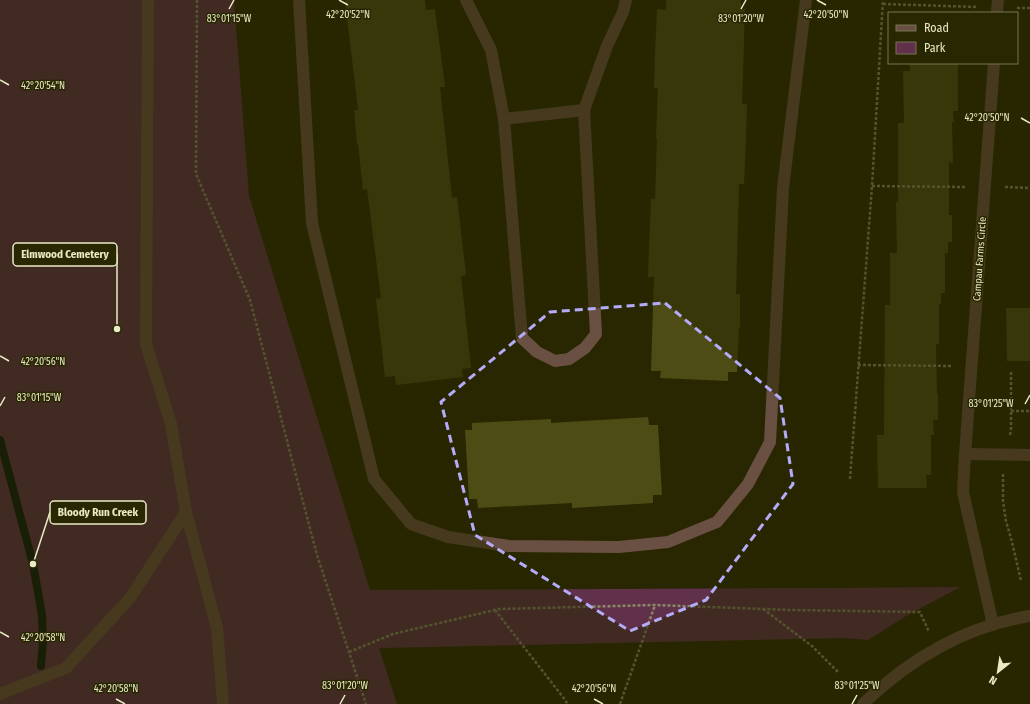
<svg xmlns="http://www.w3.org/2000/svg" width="1030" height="704" font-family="'Fira Sans Condensed',sans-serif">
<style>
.green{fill:#61304a}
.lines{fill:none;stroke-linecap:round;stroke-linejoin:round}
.stream{stroke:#07140f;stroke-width:8}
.building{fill:#4d4c15}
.path{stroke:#8b8b66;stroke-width:2.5;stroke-dasharray:3 2;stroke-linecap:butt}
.service{stroke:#6a5042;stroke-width:12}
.minor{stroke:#6a5042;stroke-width:12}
.marked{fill:none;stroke:#b4acf9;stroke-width:3;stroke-dasharray:8 5;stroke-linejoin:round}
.ticks{fill:none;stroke:#e9eac6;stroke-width:1.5}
.labels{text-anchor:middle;stroke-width:3;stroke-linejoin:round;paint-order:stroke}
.street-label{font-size:10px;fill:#e9eac6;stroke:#282701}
.ticks-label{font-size:10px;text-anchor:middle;fill:#e9eac6;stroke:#282701;stroke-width:3;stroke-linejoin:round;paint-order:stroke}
.leader{fill:none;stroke:#e9eac6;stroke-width:1.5}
.callout-dot{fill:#e9eac6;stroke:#282701;stroke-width:1.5}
.callout{fill:#282701;stroke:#e9eac6;stroke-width:1.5}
.callout-label{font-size:11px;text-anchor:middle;font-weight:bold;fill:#e9eac6}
</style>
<rect width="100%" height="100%" fill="#282701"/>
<!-- green -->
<path class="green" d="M 0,0 L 234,0 L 249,196 L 370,590 L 829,588 L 960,587 L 906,616 L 868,640 L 844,638 L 379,648 L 397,704 L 0,704 Z"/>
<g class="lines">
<!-- stream -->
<path class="stream" d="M 0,440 L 33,564 L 42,615 L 43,641 L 41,666"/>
</g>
<!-- building -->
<g class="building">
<path d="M 345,0 L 425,0 L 426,10 L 435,9 L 445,87 L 440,87 L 452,198 L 457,197 L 466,275 L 461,276 L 471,368 L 462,369 L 463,377 L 396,385 L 395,376 L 385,377 L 376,299 L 381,298 L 367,189 L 363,190 L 358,144 L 357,144 L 354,110 L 358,110 Z"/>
<path d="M 666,0 L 741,0 L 741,9 L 745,9 L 742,104 L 747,104 L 746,138 L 744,184 L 739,184 L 736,294 L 740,294 L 740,327 L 739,327 L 737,372 L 728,372 L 728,381 L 660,378 L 661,371 L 651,371 L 654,277 L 648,277 L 651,199 L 655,199 L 657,138 L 656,138 L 658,88 L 654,88 L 655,55 L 657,9 L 666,10 Z"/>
<path d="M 910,63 L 958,63 L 958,111 L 953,111 L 954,122 L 952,122 L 953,163 L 949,162 L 949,215 L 952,215 L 952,242 L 948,242 L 948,253 L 945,253 L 945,293 L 941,293 L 941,304 L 939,304 L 939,345 L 936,344 L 937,394 L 938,394 L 938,420 L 933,420 L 934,435 L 931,435 L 931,475 L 926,475 L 927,488 L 878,488 L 877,435 L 884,435 L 885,305 L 890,305 L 890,253 L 897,253 L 896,202 L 898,202 L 898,123 L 904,123 L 903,71 L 910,71 Z"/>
<path d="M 1006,308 L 1030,308 L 1030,361 L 1007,361 Z"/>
<path d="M 648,417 L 649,425 L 658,425 L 662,495 L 653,495 L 653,503 L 572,508 L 572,503 L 478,508 L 477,499 L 469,499 L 465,430 L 472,430 L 472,423 L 551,419 L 551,423 Z"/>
</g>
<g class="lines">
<!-- path -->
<g class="path">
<path d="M 197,0 L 196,174 L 250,300 L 317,555 L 366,704"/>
<path d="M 883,4 L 978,7"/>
<path d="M 1017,8 L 1030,8"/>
<path d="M 872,186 L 966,187"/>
<path d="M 1005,187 L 1030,188"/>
<path d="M 858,365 L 953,366"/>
<path d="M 1011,411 L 1030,411"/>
<path d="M 1010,435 L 1011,430 L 1011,370"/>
<path d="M 1003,474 L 1003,501 L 1006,521 L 1012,542 L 1021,581"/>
<path d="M 850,479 L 872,186 L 883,0"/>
<path d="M 763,609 L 812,646 L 839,673"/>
<path d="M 495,610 L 566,701 L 567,704"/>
<path d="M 349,652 L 393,634 L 499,609 L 655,605 L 790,610 L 920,612 L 929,632"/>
<path d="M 620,704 L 655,605"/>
</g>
<!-- service -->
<g class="service">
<path d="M 148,0 L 147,171 L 146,344 L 171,424 L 186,512 L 217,628 L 223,704"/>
<path d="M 299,0 L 312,223 L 374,479 L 411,524 L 448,537 L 509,546 L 619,547 L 668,542 L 717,522 L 748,484 L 770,442 L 783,188 L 806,0"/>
<path d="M 466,0 L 491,50 L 504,119 L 522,338 L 537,352 L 555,361 L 569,359 L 585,348 L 596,334 L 584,110"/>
<path d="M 997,13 L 998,0"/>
<path d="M 504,119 L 584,110 L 607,46 L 623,12 L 626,0"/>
<path d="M 965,454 L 1030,455"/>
<path d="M 993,625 L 963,492 L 965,454 L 994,63"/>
<path d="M 0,694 L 66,668 L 130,598 L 186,512"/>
</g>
<!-- minor -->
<path class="minor" d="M 863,704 C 909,659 966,626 1030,616"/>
</g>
<!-- marked area -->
<path d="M0 0H1030V704H0ZM 665,303 L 780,398 L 793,484 L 706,600 L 630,631 L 475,535 L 441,402 L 550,312 Z" fill="#282701" fill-opacity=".55" fill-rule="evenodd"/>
<path class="marked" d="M 665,303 L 780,398 L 793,484 L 706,600 L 630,631 L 475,535 L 441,402 L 550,312 Z"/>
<!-- ticks -->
<path class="ticks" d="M 339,0 L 348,5M 817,0 L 826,5M 229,9 L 234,0M 741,9 L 746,0M 0,80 L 9,85M 1021,118 L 1030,123M 0,356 L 9,361M 1025,404 L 1030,395M 0,406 L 5,397M 0,632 L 9,637M 116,699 L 125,704M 594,699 L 603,704M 340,704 L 345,695M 852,704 L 857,695"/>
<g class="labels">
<!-- street labels -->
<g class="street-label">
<text transform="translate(979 259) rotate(-86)" y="4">Campau Farms Circle</text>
</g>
</g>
<g class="ticks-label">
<text x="348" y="18">42°20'52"N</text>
<text x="826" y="18">42°20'50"N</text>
<text x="229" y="22">83°01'15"W</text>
<text x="741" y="22">83°01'20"W</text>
<text x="43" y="89">42°20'54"N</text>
<text x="987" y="121">42°20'50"N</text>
<text x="43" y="365">42°20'56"N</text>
<text x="39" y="401">83°01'15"W</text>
<text x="991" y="407">83°01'25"W</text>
<text x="43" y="641">42°20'58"N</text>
<text x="345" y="689">83°01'20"W</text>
<text x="857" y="689">83°01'25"W</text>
<text x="116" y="692">42°20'58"N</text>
<text x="594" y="692">42°20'56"N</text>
</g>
<!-- callouts -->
<path class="leader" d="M117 329L117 254M33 564L50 512"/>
<g class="callout-dot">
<circle cx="117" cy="329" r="4"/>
<circle cx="33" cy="564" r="4"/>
</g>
<g class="callout">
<rect x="13" y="243" width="104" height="23" rx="4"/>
<rect x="50" y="501" width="96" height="23" rx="4"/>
</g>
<g class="callout-label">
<text x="65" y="258">Elmwood Cemetery</text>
<text x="98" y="516">Bloody Run Creek</text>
</g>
<!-- legend -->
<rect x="888" y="12" width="130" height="52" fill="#282701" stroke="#757550"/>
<rect x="896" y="25" width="20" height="6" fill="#6a5042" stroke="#757550"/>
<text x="924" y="32" font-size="12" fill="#e9eac6">Road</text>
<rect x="896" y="42" width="20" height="12" fill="#61304a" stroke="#757550"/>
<text x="924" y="52" font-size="12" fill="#e9eac6">Park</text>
<!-- north arrow -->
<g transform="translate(998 672) rotate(210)" stroke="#282701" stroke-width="3" paint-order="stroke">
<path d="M0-3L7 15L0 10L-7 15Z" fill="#e9eac6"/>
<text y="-6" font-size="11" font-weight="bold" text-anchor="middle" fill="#e9eac6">N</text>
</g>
</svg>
